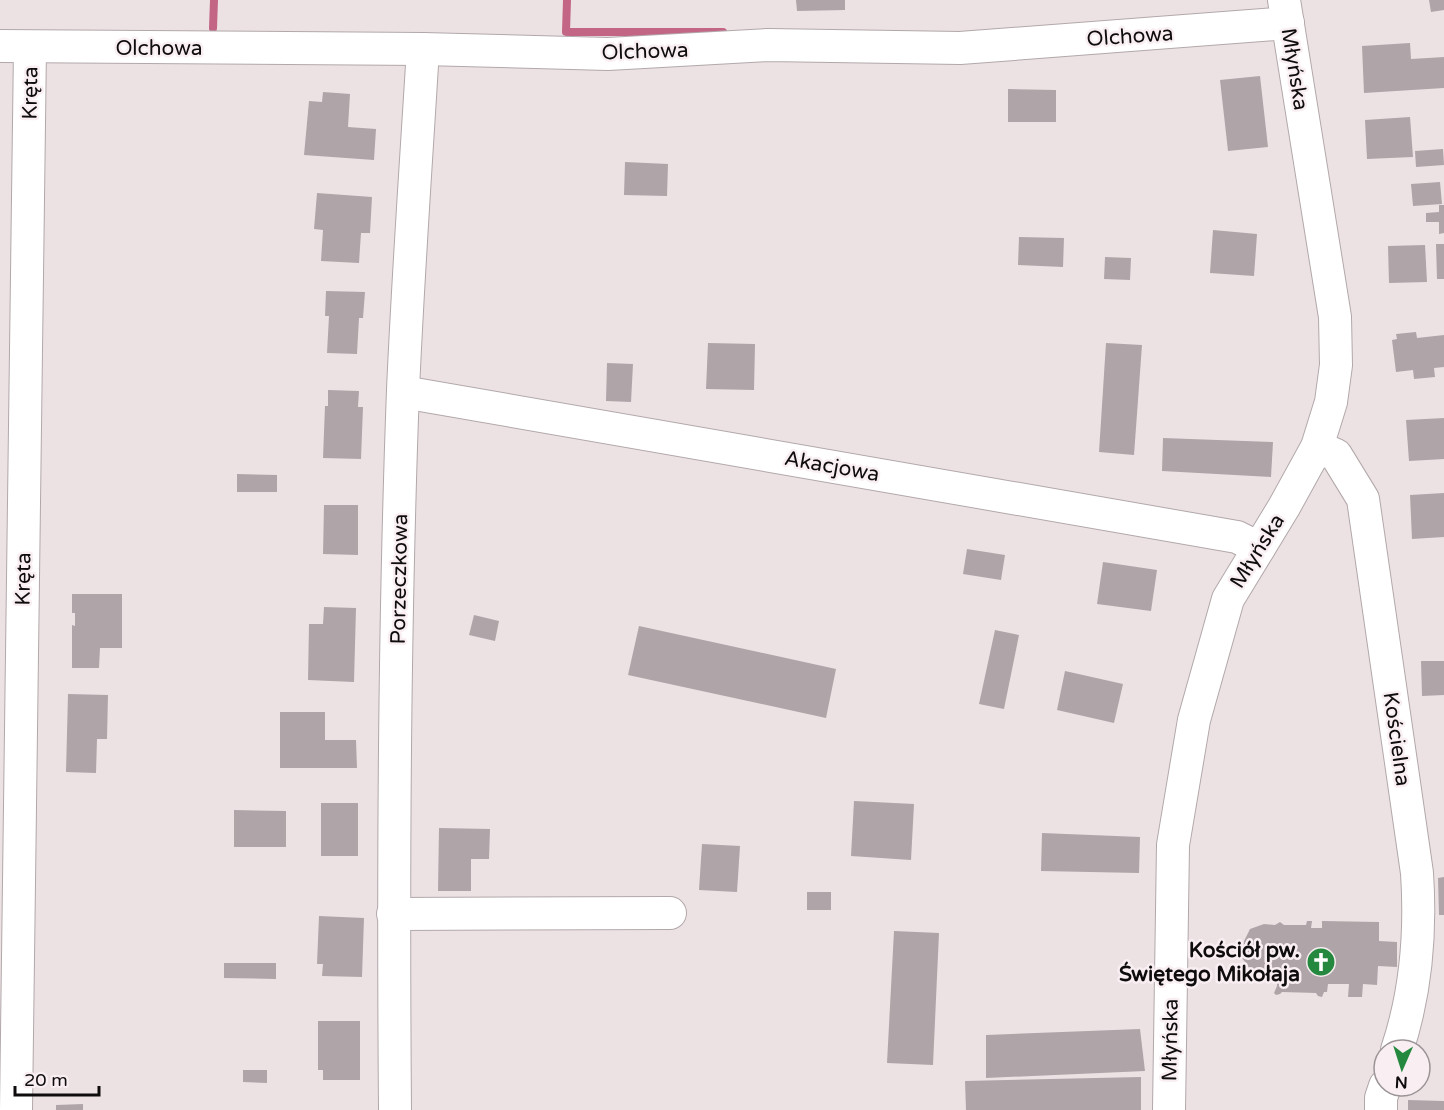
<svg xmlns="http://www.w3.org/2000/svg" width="1444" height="1110" font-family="'Varela Round',sans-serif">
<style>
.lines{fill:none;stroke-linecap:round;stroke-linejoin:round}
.stream{stroke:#c36585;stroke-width:8}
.building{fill:#afa5a8}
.minor-casing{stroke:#b2a8aa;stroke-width:34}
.minor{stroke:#fff;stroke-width:32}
.labels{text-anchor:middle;stroke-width:5;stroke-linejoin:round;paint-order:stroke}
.street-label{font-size:21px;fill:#0f0c0d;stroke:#f9eff2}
.poi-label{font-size:21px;font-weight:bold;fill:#0f0c0d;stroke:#f9eff2;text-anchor:end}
</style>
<rect width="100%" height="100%" fill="#ece2e4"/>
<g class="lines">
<!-- stream -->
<g class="stream">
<path d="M 567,0 L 566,32 L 723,32"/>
<path d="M 213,28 L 214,0"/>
</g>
</g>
<!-- building -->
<g class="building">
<path d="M 796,0 L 845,0 L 845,10 L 797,11 Z"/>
<path d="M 1429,0 L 1444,0 L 1444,10 L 1431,12 Z"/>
<path d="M 1410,43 L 1411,59 L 1444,57 L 1444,88 L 1364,93 L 1362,46 Z"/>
<path d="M 1260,76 L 1268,147 L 1228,151 L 1220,80 Z"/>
<path d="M 1008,89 L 1056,90 L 1056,122 L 1008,122 Z"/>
<path d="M 323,92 L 350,94 L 348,127 L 376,129 L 374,160 L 304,155 L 309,101 L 322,102 Z"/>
<path d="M 1410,117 L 1413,157 L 1367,159 L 1365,120 Z"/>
<path d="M 1443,149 L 1444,165 L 1416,167 L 1415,151 Z"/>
<path d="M 625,162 L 668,164 L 667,196 L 624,195 Z"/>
<path d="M 1440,182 L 1442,204 L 1413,206 L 1411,184 Z"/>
<path d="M 317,193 L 372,197 L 370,233 L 361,233 L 359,263 L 321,261 L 323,230 L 314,229 Z"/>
<path d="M 1439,205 L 1444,205 L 1444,233 L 1439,234 L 1439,222 L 1426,222 L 1426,213 L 1439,212 Z"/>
<path d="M 1213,230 L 1257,234 L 1254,276 L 1210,273 Z"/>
<path d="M 1019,237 L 1064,238 L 1063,267 L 1018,265 Z"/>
<path d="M 1436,244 L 1444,244 L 1444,279 L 1437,279 Z"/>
<path d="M 1425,245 L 1427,282 L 1389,283 L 1388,246 Z"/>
<path d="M 1105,257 L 1131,258 L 1130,280 L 1104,279 Z"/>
<path d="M 326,291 L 365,292 L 363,318 L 359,318 L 357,354 L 327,353 L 329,316 L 325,316 Z"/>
<path d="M 1416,332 L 1417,338 L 1444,335 L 1444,367 L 1434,368 L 1435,377 L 1414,379 L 1413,370 L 1396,372 L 1392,340 L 1397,339 L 1396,334 Z"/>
<path d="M 708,343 L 755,344 L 754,390 L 706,389 Z"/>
<path d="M 1106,343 L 1142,345 L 1134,455 L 1099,452 Z"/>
<path d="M 607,363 L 633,364 L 631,402 L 606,401 Z"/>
<path d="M 328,390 L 359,391 L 358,407 L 363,407 L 361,459 L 323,458 L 325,406 L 328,406 Z"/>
<path d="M 1444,418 L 1444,459 L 1409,461 L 1406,420 Z"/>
<path d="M 1163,438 L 1273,442 L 1271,477 L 1162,471 Z"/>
<path d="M 237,474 L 277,475 L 277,492 L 237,492 Z"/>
<path d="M 1444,493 L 1444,537 L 1412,539 L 1410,495 Z"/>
<path d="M 324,505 L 358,505 L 358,555 L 323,554 Z"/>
<path d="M 967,549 L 1005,555 L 1001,580 L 963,574 Z"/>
<path d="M 1103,562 L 1157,570 L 1151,611 L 1097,604 Z"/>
<path d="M 72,594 L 122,594 L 122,648 L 100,648 L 99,668 L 72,668 L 72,625 L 75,626 L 75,613 L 72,613 Z"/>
<path d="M 324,607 L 356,608 L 354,682 L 308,680 L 309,624 L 323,624 Z"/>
<path d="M 474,615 L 499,621 L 495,641 L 469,635 Z"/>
<path d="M 639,626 L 836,669 L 826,718 L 628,675 Z"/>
<path d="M 995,630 L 1019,635 L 1004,709 L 979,704 Z"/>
<path d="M 1421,661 L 1444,661 L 1444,695 L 1422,696 Z"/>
<path d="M 1065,671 L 1123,684 L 1114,723 L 1057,710 Z"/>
<path d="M 68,694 L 108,695 L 107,739 L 97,739 L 96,773 L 66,772 Z"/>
<path d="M 280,712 L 325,712 L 325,740 L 356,740 L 357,768 L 280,768 Z"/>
<path d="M 854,801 L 914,804 L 911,860 L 851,856 Z"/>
<rect x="321" y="803" width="37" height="53"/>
<path d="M 234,810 L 286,811 L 286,847 L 234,847 Z"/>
<path d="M 439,828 L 490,829 L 489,859 L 471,859 L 471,891 L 438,891 Z"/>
<path d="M 1042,833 L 1140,837 L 1139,873 L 1041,871 Z"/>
<path d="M 702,844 L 740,846 L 737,892 L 699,890 Z"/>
<path d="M 1444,877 L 1444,915 L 1439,915 L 1438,878 Z"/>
<rect x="807" y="892" width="24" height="18"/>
<path d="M 319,916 L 364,918 L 362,977 L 322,976 L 323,964 L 317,964 Z"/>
<path d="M 1307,921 L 1312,921 L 1311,928 L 1322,928 L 1322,921 L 1379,922 L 1379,941 L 1397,942 L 1397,967 L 1378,966 L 1377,985 L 1363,984 L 1362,997 L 1348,997 L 1349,984 L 1328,984 L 1327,992 L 1324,992 L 1322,997 L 1318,996 L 1316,993 L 1282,992 L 1280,994 L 1276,995 L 1274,993 L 1277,986 L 1277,976 L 1262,975 L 1251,970 L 1242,958 L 1244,941 L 1250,929 L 1264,924 L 1275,925 L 1280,922 L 1284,925 L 1306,925 Z"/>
<path d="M 894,931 L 939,933 L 933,1065 L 887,1063 Z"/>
<path d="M 224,963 L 276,963 L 276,979 L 224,978 Z"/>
<path d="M 318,1021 L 360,1021 L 360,1080 L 323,1080 L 323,1070 L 318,1070 Z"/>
<path d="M 1140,1029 L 1145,1071 L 986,1078 L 986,1035 Z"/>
<path d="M 243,1070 L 267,1070 L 267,1083 L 243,1082 Z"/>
<path d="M 1141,1077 L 1141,1110 L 966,1110 L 965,1081 Z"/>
<path d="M 1408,1100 L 1444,1101 L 1444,1110 L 1408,1110 Z"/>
<path d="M 83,1104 L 83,1110 L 56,1110 L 56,1105 Z"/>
</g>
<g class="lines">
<!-- minor casing -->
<g class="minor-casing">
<g id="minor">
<path d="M 0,46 L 423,49 L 608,54 L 768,45 L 960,48 L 1288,23"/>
<path d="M 403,392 L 1237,537 L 1259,548"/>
<path d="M 1317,447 L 1336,455 L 1363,499 L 1417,873 C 1421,933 1416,993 1397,1050"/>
<path d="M 393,914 L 670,913"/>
<path d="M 16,1110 L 30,47"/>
<path d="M 395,1110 C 393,870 394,630 403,390 C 408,276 416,163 423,49"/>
<path d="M 1169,1110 L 1173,845 L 1194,720 L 1228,599 L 1284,507 L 1317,447 L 1331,402 L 1336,365 L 1335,317 L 1284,0"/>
<path d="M 1381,1110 L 1381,1098 L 1385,1086"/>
</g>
</g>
<!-- minor -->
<use href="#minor" class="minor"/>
</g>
<!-- icons -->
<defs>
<g id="church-disc" transform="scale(1.5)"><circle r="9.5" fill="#24893e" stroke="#f9eff2"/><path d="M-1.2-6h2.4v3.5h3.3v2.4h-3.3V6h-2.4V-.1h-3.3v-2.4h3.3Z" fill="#fff"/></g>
</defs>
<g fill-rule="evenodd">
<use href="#church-disc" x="1321" y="962"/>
</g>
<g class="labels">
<!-- street labels -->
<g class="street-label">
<text transform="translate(1130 36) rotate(-4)" y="7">Olchowa</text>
<text x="159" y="55">Olchowa</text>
<text transform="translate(645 51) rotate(-2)" y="7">Olchowa</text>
<text transform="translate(1295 69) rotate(81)" y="7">Młyńska</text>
<text transform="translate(30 93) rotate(-89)" y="7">Kręta</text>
<text transform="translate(832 466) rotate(10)" y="7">Akacjowa</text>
<text transform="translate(1257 551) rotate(-58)" y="7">Młyńska</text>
<text transform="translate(23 579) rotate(-89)" y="7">Kręta</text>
<text transform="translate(399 579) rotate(-89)" y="7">Porzeczkowa</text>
<text transform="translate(1397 739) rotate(82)" y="7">Kościelna</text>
<text transform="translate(1170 1040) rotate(-89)" y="7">Młyńska</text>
</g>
<!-- poi labels -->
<g class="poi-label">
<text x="1300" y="957">Kościół pw.<tspan x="1300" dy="24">Świętego Mikołaja</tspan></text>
</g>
</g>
<!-- north arrow -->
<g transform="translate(1402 1068) rotate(183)"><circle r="28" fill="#f9eff2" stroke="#9b9496" stroke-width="1.5"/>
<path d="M0-4.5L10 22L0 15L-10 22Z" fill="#24893e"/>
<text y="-9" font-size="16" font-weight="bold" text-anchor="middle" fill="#0f0c0d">N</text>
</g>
<!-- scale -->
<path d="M15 1086v9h84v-9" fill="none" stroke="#0f0c0d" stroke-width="3"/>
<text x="24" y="1086" font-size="18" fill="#0f0c0d" stroke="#f9eff2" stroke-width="4.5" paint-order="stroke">20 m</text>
</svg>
